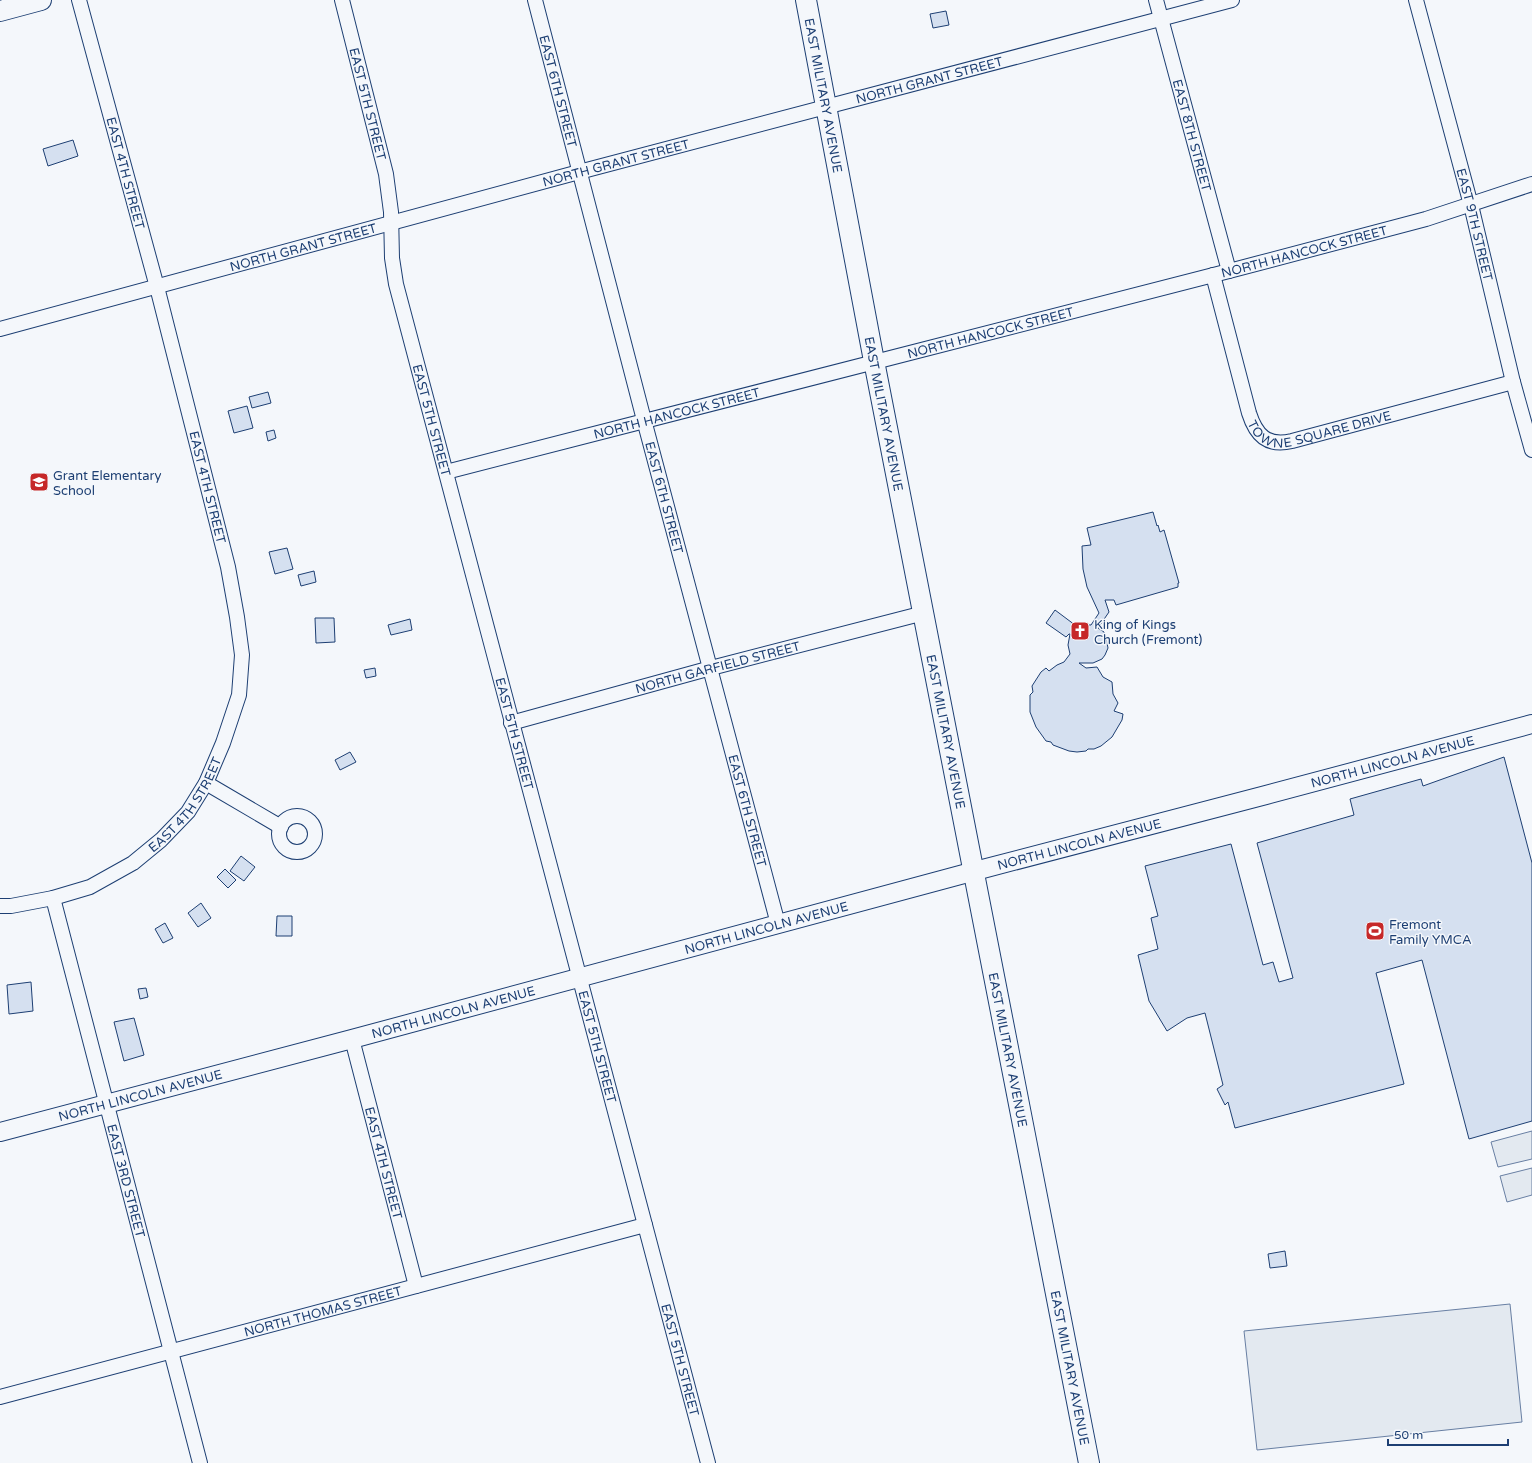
<svg xmlns="http://www.w3.org/2000/svg" width="1532" height="1463" font-family="'Varela Round',sans-serif">
<style>
.green{fill:#e3e9f0;stroke:#687fa3}
.building{fill:#d5e0f0;stroke:#1d3f73}
.lines{fill:none;stroke-linecap:round;stroke-linejoin:round}
.minor-casing{stroke:#1d3f73;stroke-width:16}
.tertiary-casing{stroke:#1d3f73;stroke-width:20}
.secondary-casing{stroke:#1d3f73;stroke-width:22}
.minor{stroke:#f4f7fb;stroke-width:14}
.tertiary{stroke:#f4f7fb;stroke-width:18}
.secondary{stroke:#f4f7fb;stroke-width:20}
.labels{text-anchor:middle;stroke-width:3;stroke-linejoin:round;paint-order:stroke}
.street-label{font-size:13px;fill:#1d3f73;stroke:#f4f7fb}
.poi-label{font-size:13px;fill:#1d3f73;stroke:#f4f7fb;text-anchor:start}
</style>
<rect width="100%" height="100%" fill="#f4f7fb"/>
<!-- green -->
<g class="green">
<path d="M 1532,1131 L 1532,1159 L 1498,1167 L 1491,1142 Z"/>
<path d="M 1532,1168 L 1532,1195 L 1507,1202 L 1500,1176 Z"/>
<path d="M 1510,1304 L 1522,1422 L 1257,1450 L 1244,1331 Z"/>
</g>
<!-- building -->
<g class="building">
<path d="M 946,11 L 949,25 L 933,28 L 930,14 Z"/>
<path d="M 73,140 L 78,156 L 48,166 L 43,149 Z"/>
<path d="M 268,392 L 271,403 L 252,408 L 249,397 Z"/>
<path d="M 247,406 L 253,428 L 234,433 L 228,411 Z"/>
<path d="M 274,430 L 276,438 L 268,441 L 266,432 Z"/>
<path d="M 1153,512 L 1157,526 L 1158,525 L 1160,532 L 1164,530 L 1179,583 L 1178,583 L 1178,587 L 1116,605 L 1114,600 L 1105,600 L 1109,612 L 1098,628 L 1104,632 L 1106,638 L 1108,648 L 1105,655 L 1102,659 L 1093,663 L 1079,663 L 1086,668 L 1097,667 L 1103,677 L 1112,682 L 1113,694 L 1118,703 L 1114,711 L 1123,714 L 1122,720 L 1112,737 L 1101,746 L 1094,749 L 1088,749 L 1086,751 L 1077,752 L 1069,751 L 1053,745 L 1051,742 L 1046,741 L 1036,727 L 1030,712 L 1030,695 L 1033,692 L 1032,686 L 1041,672 L 1046,668 L 1049,671 L 1057,665 L 1064,662 L 1070,654 L 1068,645 L 1070,634 L 1069,634 L 1066,637 L 1046,623 L 1055,610 L 1075,625 L 1073,629 L 1074,630 L 1081,625 L 1091,625 L 1099,613 L 1087,587 L 1083,569 L 1082,546 L 1091,545 L 1087,528 Z"/>
<path d="M 287,548 L 293,569 L 275,574 L 269,552 Z"/>
<path d="M 314,571 L 316,582 L 301,586 L 298,575 Z"/>
<path d="M 315,618 L 334,618 L 335,642 L 316,643 Z"/>
<path d="M 410,619 L 412,630 L 391,635 L 388,625 Z"/>
<path d="M 375,668 L 376,676 L 366,678 L 364,670 Z"/>
<path d="M 350,752 L 356,762 L 340,770 L 335,760 Z"/>
<path d="M 1504,757 L 1532,863 L 1532,1121 L 1469,1139 L 1422,960 L 1376,973 L 1404,1084 L 1235,1128 L 1228,1102 L 1225,1105 L 1217,1089 L 1223,1085 L 1205,1013 L 1187,1018 L 1167,1031 L 1149,1001 L 1138,955 L 1158,949 L 1151,918 L 1158,916 L 1145,866 L 1231,844 L 1263,965 L 1273,962 L 1279,982 L 1293,978 L 1257,843 L 1354,815 L 1350,799 L 1421,779 L 1423,786 Z"/>
<path d="M 241,856 L 255,867 L 244,881 L 230,871 Z"/>
<path d="M 225,869 L 236,880 L 228,888 L 217,877 Z"/>
<path d="M 201,903 L 211,918 L 198,927 L 188,913 Z"/>
<path d="M 277,916 L 292,916 L 292,936 L 276,936 Z"/>
<path d="M 165,923 L 173,938 L 163,943 L 155,929 Z"/>
<path d="M 31,982 L 33,1011 L 9,1014 L 7,985 Z"/>
<path d="M 146,988 L 148,997 L 140,999 L 138,989 Z"/>
<path d="M 134,1018 L 144,1055 L 124,1061 L 114,1022 Z"/>
<path d="M 1285,1251 L 1287,1266 L 1270,1268 L 1268,1254 Z"/>
</g>
<g class="lines">
<!-- minor casing -->
<g class="minor-casing">
<g id="minor">
<path id="s1" d="M 342,0 L 386,174 L 391,212 L 392,258 L 396,284 L 708,1463"/>
<path id="s2" d="M 535,0 L 644,420 L 778,924"/>
<path id="s3" d="M 1156,0 L 1229,271"/>
<path id="s4" d="M 1416,0 L 1471,205 L 1513,382 L 1532,450"/>
<path id="s5" d="M 1213,275 L 1249,413 C 1256,435 1267,447 1292,441 L 1513,382"/>
<path id="s6" d="M 0,329 L 579,172 L 1232,0"/>
<path id="s7" d="M 446,472 L 1229,271 L 1426,219 L 1532,184"/>
<path id="s8" d="M 511,723 L 711,668 L 924,613"/>
<path d="M 206,783 L 281,827"/>
<circle cx="297" cy="834" r="18"/>
<path id="s9" d="M 53,898 L 200,1463"/>
<path id="s10" d="M 0,906 L 11,906 L 53,898 L 90,887 L 133,863 L 161,840 L 188,812 L 206,783 L 223,743 L 239,695 L 242,655 L 237,617 L 228,567 L 157,287 L 79,0"/>
<path id="s11" d="M 352,1039 L 416,1286"/>
<path id="s12" d="M 0,1397 L 645,1225"/>
</g>
</g>
<!-- tertiary casing -->
<g class="tertiary-casing">
<g id="tertiary">
<path id="s13" d="M 0,1132 L 352,1039 L 975,871 L 1266,795 L 1532,724"/>
</g>
</g>
<!-- secondary casing -->
<g class="secondary-casing">
<g id="secondary">
<path id="s14" d="M 806,0 L 874,361 L 1089,1463"/>
<path d="M 0,11 L 41,0"/>
</g>
</g>
<!-- minor -->
<use href="#minor" class="minor"/>
<!-- tertiary -->
<use href="#tertiary" class="tertiary"/>
<!-- secondary -->
<use href="#secondary" class="secondary"/>
</g>
<!-- icons -->
<defs>
<g id="school-square" transform="scale(1)"><rect x="-9" y="-9" width="18" height="18" rx="4" fill="#c62828" stroke="#f4f7fb"/><path d="M0-5L7-2L0 1L-7-2ZM-4 1L0 2.5L4 1V4Q0 6-4 4Z" fill="#fff"/></g>
<g id="church-square" transform="scale(1)"><rect x="-9" y="-9" width="18" height="18" rx="4" fill="#c62828" stroke="#f4f7fb"/><path d="M-1.2-6h2.4v3.5h3.3v2.4h-3.3V6h-2.4V-.1h-3.3v-2.4h3.3Z" fill="#fff"/></g>
<g id="stadium-square" transform="scale(1)"><rect x="-9" y="-9" width="18" height="18" rx="4" fill="#c62828" stroke="#f4f7fb"/><path d="M0-5a6.5 5 0 1 0 0 10a6.5 5 0 1 0 0-10ZM-3.5-1.8h7v3.6h-7Z" fill="#fff"/></g>
</defs>
<g fill-rule="evenodd">
<use href="#school-square" x="39" y="482"/>
<use href="#church-square" x="1080" y="631"/>
<use href="#stadium-square" x="1375" y="931"/>
</g>
<g class="labels">
<!-- street labels -->
<g class="street-label">
<text dy="5" stroke="none"><textPath href="#s6" startOffset="962">NORTH GRANT STREET</textPath></text>
<text dy="5" stroke="none"><textPath href="#s2" startOffset="94">EAST 6TH STREET</textPath></text>
<text dy="5" stroke="none"><textPath href="#s14" startOffset="97">EAST MILITARY AVENUE</textPath></text>
<text dy="5" stroke="none"><textPath href="#s1" startOffset="107">EAST 5TH STREET</textPath></text>
<text dy="5" stroke="none"><textPath href="#s3" startOffset="140">EAST 8TH STREET</textPath></text>
<text dy="5" stroke="none"><textPath href="#s6" startOffset="638">NORTH GRANT STREET</textPath></text>
<text transform="translate(126 173) rotate(75)" y="5">EAST 4TH STREET</text>
<text dy="5" stroke="none"><textPath href="#s4" startOffset="232">EAST 9TH STREET</textPath></text>
<text dy="5" stroke="none"><textPath href="#s6" startOffset="314">NORTH GRANT STREET</textPath></text>
<text dy="5" stroke="none"><textPath href="#s7" startOffset="886">NORTH HANCOCK STREET</textPath></text>
<text dy="5" stroke="none"><textPath href="#s7" startOffset="562">NORTH HANCOCK STREET</textPath></text>
<text dy="5" stroke="none"><textPath href="#s7" startOffset="238">NORTH HANCOCK STREET</textPath></text>
<text dy="5" stroke="none"><textPath href="#s14" startOffset="421">EAST MILITARY AVENUE</textPath></text>
<text dy="5" stroke="none"><textPath href="#s5" startOffset="227">TOWNE SQUARE DRIVE</textPath></text>
<text dy="5" stroke="none"><textPath href="#s1" startOffset="431">EAST 5TH STREET</textPath></text>
<text transform="translate(208 487) rotate(76)" y="5">EAST 4TH STREET</text>
<text dy="5" stroke="none"><textPath href="#s2" startOffset="514">EAST 6TH STREET</textPath></text>
<text dy="5" stroke="none"><textPath href="#s8" startOffset="214">NORTH GARFIELD STREET</textPath></text>
<text dy="5" stroke="none"><textPath href="#s14" startOffset="745">EAST MILITARY AVENUE</textPath></text>
<text dy="5" stroke="none"><textPath href="#s1" startOffset="755">EAST 5TH STREET</textPath></text>
<text dy="5" stroke="none"><textPath href="#s13" startOffset="1441">NORTH LINCOLN AVENUE</textPath></text>
<text dy="5" stroke="none"><textPath href="#s10" startOffset="221">EAST 4TH STREET</textPath></text>
<text dy="5" stroke="none"><textPath href="#s2" startOffset="838">EAST 6TH STREET</textPath></text>
<text dy="5" stroke="none"><textPath href="#s13" startOffset="1117">NORTH LINCOLN AVENUE</textPath></text>
<text dy="5" stroke="none"><textPath href="#s13" startOffset="793">NORTH LINCOLN AVENUE</textPath></text>
<text dy="5" stroke="none"><textPath href="#s13" startOffset="469">NORTH LINCOLN AVENUE</textPath></text>
<text dy="5" stroke="none"><textPath href="#s1" startOffset="1079">EAST 5TH STREET</textPath></text>
<text dy="5" stroke="none"><textPath href="#s14" startOffset="1069">EAST MILITARY AVENUE</textPath></text>
<text dy="5" stroke="none"><textPath href="#s13" startOffset="145">NORTH LINCOLN AVENUE</textPath></text>
<text dy="5" stroke="none"><textPath href="#s11" startOffset="128">EAST 4TH STREET</textPath></text>
<text dy="5" stroke="none"><textPath href="#s9" startOffset="292">EAST 3RD STREET</textPath></text>
<text dy="5" stroke="none"><textPath href="#s12" startOffset="334">NORTH THOMAS STREET</textPath></text>
<text dy="5" stroke="none"><textPath href="#s1" startOffset="1403">EAST 5TH STREET</textPath></text>
<text dy="5" stroke="none"><textPath href="#s14" startOffset="1393">EAST MILITARY AVENUE</textPath></text>
</g>
<!-- poi labels -->
<g class="poi-label">
<text x="53" y="480">Grant Elementary<tspan x="53" dy="15">School</tspan></text>
<text x="1094" y="629">King of Kings<tspan x="1094" dy="15">Church (Fremont)</tspan></text>
<text x="1389" y="929">Fremont<tspan x="1389" dy="15">Family YMCA</tspan></text>
</g>
</g>
<!-- scale -->
<path d="M1388 1439v6h120v-6" fill="none" stroke="#1d3f73" stroke-width="2"/>
<text x="1394" y="1439" font-size="12" fill="#1d3f73" stroke="#f4f7fb" stroke-width="3" paint-order="stroke">50 m</text>
</svg>
